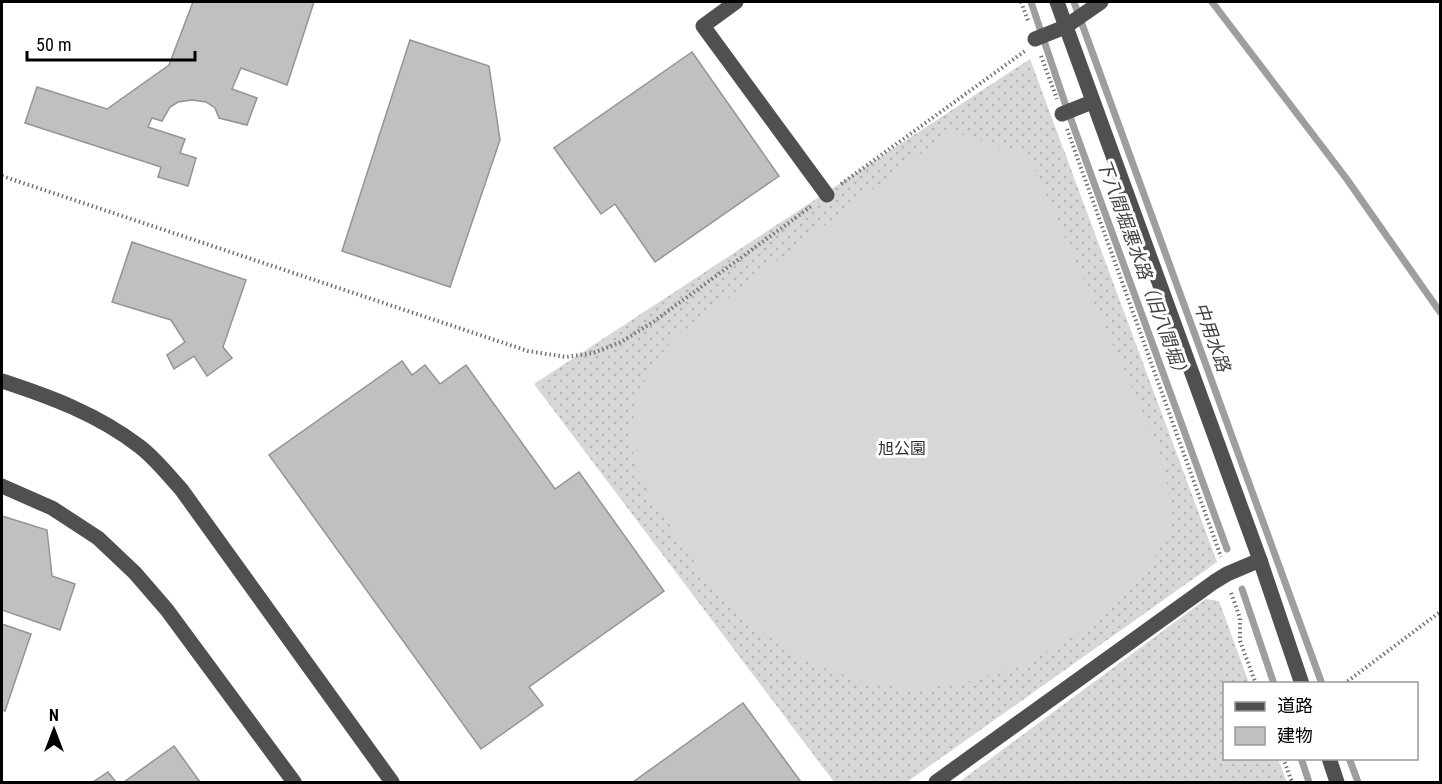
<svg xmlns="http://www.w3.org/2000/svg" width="1442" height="784" font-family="'Roboto Condensed','Noto Sans JP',sans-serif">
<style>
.grass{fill:url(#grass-dots)}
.pitch{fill:#d7d7d7}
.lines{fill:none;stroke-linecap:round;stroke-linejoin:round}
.stream{stroke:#9e9e9e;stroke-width:7}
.building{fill:#c0c0c0;stroke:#949494;stroke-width:1.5}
.path{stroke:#727272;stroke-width:4;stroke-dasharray:1.5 3;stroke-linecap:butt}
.minor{stroke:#505050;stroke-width:15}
.labels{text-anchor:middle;stroke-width:6;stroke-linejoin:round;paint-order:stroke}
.park-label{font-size:16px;fill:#2e2e2e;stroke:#fff}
.water-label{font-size:18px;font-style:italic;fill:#3f3f3f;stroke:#fff}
</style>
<defs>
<pattern id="grass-dots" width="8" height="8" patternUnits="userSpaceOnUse" patternTransform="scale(1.5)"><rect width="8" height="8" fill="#d7d7d7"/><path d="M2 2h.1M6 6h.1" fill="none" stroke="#b7b7b7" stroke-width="1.8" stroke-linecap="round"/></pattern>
</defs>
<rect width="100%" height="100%" fill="#fff"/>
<!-- grass -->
<g class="grass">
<path d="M 1030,59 L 1217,562 L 907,782 L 834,782 L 534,384 Z"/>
<path d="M 1206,599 L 1219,601 L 1249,683 L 1224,684 L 1224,758 L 1278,759 L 1287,782 L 959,782 Z"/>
</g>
<!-- pitch -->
<path class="pitch" d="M 951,131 L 1029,156 L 1153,436 L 1167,480 L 1170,529 L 1155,556 L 1129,591 L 1089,627 L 1027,663 L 966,682 L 916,690 L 862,682 L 796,656 L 749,623 L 707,581 L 648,492 L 634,462 L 631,436 L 635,407 L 650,368 L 676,336 Z"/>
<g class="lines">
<!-- stream -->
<g class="stream">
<path d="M 1031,2 L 1065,103 L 1227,549"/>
<path d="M 1074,2 L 1322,684"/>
<path d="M 1212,2 L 1346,178 L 1440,312"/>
<path d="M 1242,589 L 1274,684"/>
<path d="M 1301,758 L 1309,782"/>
<path d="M 1349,758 L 1358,782"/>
</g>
</g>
<!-- building -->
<g class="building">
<path d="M 193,2 L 314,2 L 287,85 L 241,68 L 232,89 L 257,98 L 247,125 L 219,118 L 215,108 L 206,102 L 192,100 L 178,102 L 170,107 L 162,121 L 152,118 L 148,127 L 185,139 L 180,153 L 196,158 L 188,186 L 158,177 L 161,167 L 25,123 L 37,87 L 107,109 L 169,65 Z"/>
<path d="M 410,40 L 489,66 L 500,140 L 450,287 L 342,251 Z"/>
<path d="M 692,52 L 779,176 L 655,262 L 615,204 L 601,214 L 554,148 Z"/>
<path d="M 132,242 L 246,280 L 223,347 L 232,358 L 207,376 L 194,356 L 174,369 L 167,355 L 185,342 L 171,320 L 112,302 Z"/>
<path d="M 402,361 L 412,375 L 425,365 L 440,384 L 466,365 L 555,489 L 579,472 L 664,591 L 529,687 L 543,705 L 481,749 L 269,455 Z"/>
<path d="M 2,516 L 47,530 L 52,576 L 75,584 L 60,630 L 2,610 Z"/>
<path d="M 2,624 L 31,634 L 5,711 L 2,710 Z"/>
<path d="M 743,703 L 801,782 L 633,782 Z"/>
<path d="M 174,746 L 200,782 L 124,782 Z"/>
<path d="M 108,772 L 116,782 L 93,782 Z"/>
</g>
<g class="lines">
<!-- path -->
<g class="path">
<path d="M 1021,2 L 1029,23"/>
<path d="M 1041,56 L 1057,99"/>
<path d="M 1067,129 L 1221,557"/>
<path d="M 2,176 L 528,351 L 566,357 L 593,353 L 621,342 L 653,322 L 813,205"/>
<path d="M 841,184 L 1025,51"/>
<path d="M 1231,593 L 1240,618 L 1240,641 L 1256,684"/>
<path d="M 1344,684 L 1440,612"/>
<path d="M 1283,758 L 1292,782"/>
</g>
<!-- minor -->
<g class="minor">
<path d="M 736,2 L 703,26 L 827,195"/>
<path d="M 1057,2 L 1260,560 L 1302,684"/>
<path d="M 1035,39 L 1065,27 L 1101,2"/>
<path d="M 1062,114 L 1092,102"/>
<path d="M 2,381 C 51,397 97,414 139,446 C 155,458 168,475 181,489 L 392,782"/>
<path d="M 2,486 L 52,508 L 98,538 L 135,573 L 167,610 L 294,782"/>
<path d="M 1329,758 L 1337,782"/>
<path d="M 936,782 L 1214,582 L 1227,574 L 1260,560"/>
</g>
</g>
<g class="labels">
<!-- park labels -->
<g class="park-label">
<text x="902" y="454">旭公園</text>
</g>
<!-- water labels -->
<g class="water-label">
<text transform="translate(1143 270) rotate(70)" y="6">下八間堀悪水路（旧八間堀）</text>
<text transform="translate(1212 337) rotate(70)" y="6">中用水路</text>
</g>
</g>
<!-- border -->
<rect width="1442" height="784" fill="none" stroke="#000000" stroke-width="6"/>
<!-- legend -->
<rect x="1223" y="682" width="195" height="78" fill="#ffffff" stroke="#999999" stroke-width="1.5"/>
<rect x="1235" y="702" width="30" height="9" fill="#505050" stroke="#999999" stroke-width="1.5"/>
<text x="1277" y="712" font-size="18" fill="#000000">道路</text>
<rect x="1235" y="727" width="30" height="18" fill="#c0c0c0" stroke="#999999" stroke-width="1.5"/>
<text x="1277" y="742" font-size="18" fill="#000000">建物</text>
<!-- north arrow -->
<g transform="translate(54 730)" stroke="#ffffff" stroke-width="4.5" paint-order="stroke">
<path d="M0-4.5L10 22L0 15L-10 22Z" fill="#000000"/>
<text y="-9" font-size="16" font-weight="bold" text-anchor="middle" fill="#000000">N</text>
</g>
<!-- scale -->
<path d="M27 51v9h168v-9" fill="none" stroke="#000000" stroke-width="3"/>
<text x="36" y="51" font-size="18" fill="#000000" stroke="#ffffff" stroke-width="4.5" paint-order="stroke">50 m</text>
</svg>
